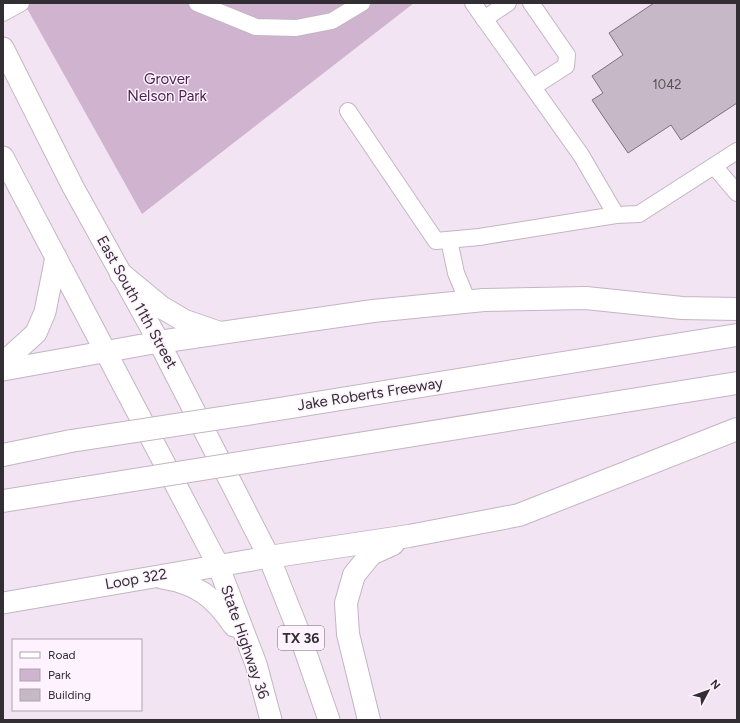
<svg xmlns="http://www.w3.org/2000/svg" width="740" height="723" font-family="Figtree,sans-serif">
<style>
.green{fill:#cfb3cf}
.building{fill:#c6b8c6;stroke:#7e717e}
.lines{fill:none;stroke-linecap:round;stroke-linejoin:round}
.minor-casing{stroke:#c3b5c3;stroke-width:18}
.major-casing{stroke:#c3b5c3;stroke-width:23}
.highway-casing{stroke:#c3b5c3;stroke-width:24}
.minor{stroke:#fff;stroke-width:16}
.major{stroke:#fff;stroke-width:21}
.highway{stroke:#fff;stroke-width:22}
.highway-bridge-casing{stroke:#c3b5c3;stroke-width:24;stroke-linecap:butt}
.highway-bridge{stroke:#fff;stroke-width:22}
.labels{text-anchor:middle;stroke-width:3;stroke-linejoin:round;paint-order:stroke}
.number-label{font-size:13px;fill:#585058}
.shield{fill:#fdf2fe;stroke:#706970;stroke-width:1}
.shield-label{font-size:14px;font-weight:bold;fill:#332e33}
.park-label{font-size:15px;fill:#4f2152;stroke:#fdf2fe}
.street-label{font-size:15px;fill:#332e33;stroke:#fdf2fe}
</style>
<rect width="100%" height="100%" fill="#f2e4f2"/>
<!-- green -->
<path class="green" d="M 24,3 L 414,3 L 142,214 Z"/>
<!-- building -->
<path class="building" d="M 654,3 L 737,3 L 737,103 L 681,140 L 671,125 L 628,153 L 592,100 L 603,93 L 592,76 L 623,55 L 609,33 Z"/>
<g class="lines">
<!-- minor casing -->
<g class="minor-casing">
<g id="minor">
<path d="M 197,3 L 256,27 L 296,28 L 332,21 L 362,3"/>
<path d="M 531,3 L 567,55 L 566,66 L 533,87"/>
<path d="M 3,13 L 21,3"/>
<path d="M 484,19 L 508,3"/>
<path d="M 348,111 L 436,241 L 479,237 L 616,215 L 581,155 L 473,3"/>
<path d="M 714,166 L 737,193"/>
<path d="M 616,215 L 639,214 L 737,151"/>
<path d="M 449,240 L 456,273 L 468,302"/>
</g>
</g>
<!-- major casing -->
<g class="major-casing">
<g id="major">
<path d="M 3,48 L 73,187 L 159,342 L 269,557 L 298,630 L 329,720"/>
<path d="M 3,157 L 218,565 L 256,664 L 271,720"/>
<path d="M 3,363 L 36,333 L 45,312 L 56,257"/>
<path d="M 3,370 L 159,342"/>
<path d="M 162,578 C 198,584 214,597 234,626"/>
<path d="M 3,603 L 269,557"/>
</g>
</g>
<!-- highway casing -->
<g class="highway-casing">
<g id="highway">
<path d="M 121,274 L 161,307 L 185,321 L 217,332"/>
<path d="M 159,342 L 373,311 L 484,300 L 586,298 L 682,308 L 737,309"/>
<path d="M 273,410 L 737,335"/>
<path d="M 302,453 L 737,383"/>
<path d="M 3,455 L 71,441"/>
<path d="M 3,501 L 84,488"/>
<path d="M 269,557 L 409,536 L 519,515 L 737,429"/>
<path d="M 369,720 L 348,634 L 346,603 L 354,575 L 371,554 L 393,544"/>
</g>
</g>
<!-- minor -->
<use href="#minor" class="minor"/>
<!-- major -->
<use href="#major" class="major"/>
<!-- highway -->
<use href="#highway" class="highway"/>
<!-- highway-bridge casing -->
<g class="highway-bridge-casing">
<g id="highway-bridge">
<path d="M 71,441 L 273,410"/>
<path d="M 84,488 L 302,453"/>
</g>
</g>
<!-- highway-bridge -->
<use href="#highway-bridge" class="highway-bridge"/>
</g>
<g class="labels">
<!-- number labels -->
<g class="number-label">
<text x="667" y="89">1042</text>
</g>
<!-- shield labels -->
<rect class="shield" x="278" y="626" width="46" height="24" rx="3"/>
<g class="shield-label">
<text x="301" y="643">TX 36</text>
</g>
<!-- park labels -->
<g class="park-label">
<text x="167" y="84">Grover<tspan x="167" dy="17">Nelson Park</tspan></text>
</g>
<!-- street labels -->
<g class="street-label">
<text transform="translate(137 302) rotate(61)" y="5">East South 11th Street</text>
<text transform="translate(370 394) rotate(-9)" y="5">Jake Roberts Freeway</text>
<text transform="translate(136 579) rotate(-10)" y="5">Loop 322</text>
<text transform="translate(245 642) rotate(71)" y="5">State Highway 36</text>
</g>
</g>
<!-- border -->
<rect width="740" height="723" fill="none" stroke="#332e33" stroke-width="8"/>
<!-- legend -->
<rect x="12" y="639" width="130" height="72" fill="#fdf2fe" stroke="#aca4ad"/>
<rect x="20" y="652" width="20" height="6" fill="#ffffff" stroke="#aca4ad"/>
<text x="48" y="659" font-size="12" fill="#332e33">Road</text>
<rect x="20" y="669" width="20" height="12" fill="#cfb3cf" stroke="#aca4ad"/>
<text x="48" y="679" font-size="12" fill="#332e33">Park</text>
<rect x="20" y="689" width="20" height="12" fill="#c6b8c6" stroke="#aca4ad"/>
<text x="48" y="699" font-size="12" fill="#332e33">Building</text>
<!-- north arrow -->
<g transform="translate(708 691) rotate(49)" stroke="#fdf2fe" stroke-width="3" paint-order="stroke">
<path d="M0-3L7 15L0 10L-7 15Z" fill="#332e33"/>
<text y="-6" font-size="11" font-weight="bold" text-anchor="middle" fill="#332e33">N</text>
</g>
</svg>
